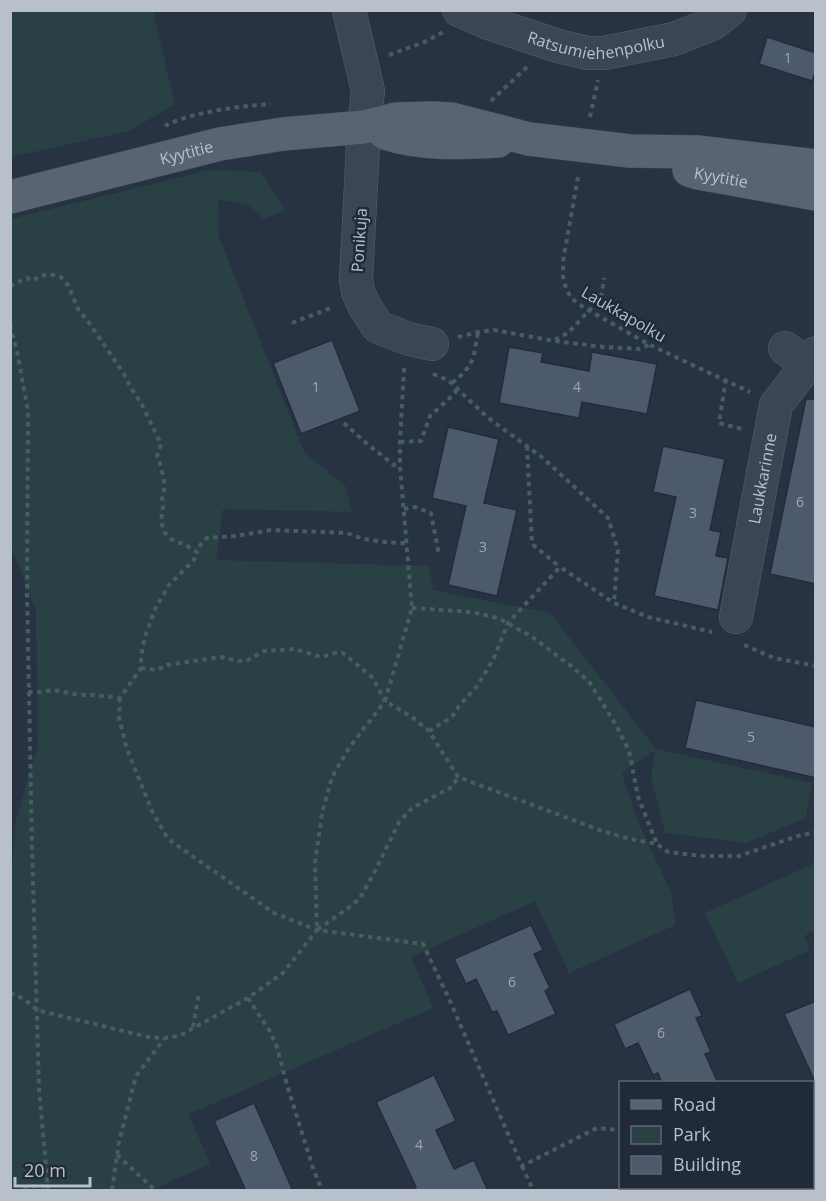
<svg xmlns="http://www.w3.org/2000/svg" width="826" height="1201" font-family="'Open Sans',sans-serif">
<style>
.green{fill:#294144}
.building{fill:#4d5a6c;stroke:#222c3a;stroke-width:1.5}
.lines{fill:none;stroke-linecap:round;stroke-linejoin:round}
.minor-casing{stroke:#596370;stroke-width:34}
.major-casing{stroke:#454e5c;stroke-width:34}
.path{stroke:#475e60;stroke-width:4;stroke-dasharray:4.5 4.5;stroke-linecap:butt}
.minor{stroke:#3b4553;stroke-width:33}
.major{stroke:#596472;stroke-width:33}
.labels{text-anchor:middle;stroke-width:5;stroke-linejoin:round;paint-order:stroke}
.number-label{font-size:14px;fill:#9da6b4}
.street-label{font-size:16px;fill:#b8c0cc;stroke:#202a38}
</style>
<rect width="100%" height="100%" fill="#273343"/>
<!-- green -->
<g class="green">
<path d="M 10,11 L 153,11 L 175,104 L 129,131 L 11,157 Z"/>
<path d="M 209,170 L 261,172 L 285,210 L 264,219 L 250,206 L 218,199 L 219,237 L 304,452 L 346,487 L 352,512 L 223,509 L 216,560 L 429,566 L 433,590 L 550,613 L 656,749 L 812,783 L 806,818 L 746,843 L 665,833 L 651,777 L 655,750 L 622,773 L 638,822 L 671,892 L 675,925 L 569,973 L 535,901 L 411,957 L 433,1008 L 189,1114 L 210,1164 L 151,1190 L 11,1190 L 11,879 L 16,820 L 38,745 L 36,612 L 11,545 L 11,219 Z"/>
<path d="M 815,863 L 815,931 L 804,936 L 810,950 L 738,983 L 705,913 Z"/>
</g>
<!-- building -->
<g class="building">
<path d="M 767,37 L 816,53 L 816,69 L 812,81 L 759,64 Z"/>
<path d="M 332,340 L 360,411 L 301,434 L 273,363 Z"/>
<path d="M 509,347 L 543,353 L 541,362 L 589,371 L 592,352 L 657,364 L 647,414 L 582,402 L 579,418 L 499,403 Z"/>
<path d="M 806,399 L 816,399 L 816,584 L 770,574 Z"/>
<path d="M 448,427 L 499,439 L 484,503 L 517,510 L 497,596 L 448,585 L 466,506 L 432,498 Z"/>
<path d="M 663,446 L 725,459 L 710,530 L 721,532 L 716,556 L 728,558 L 718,610 L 654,596 L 676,497 L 653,492 Z"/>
<path d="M 696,700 L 816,727 L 816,778 L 685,748 Z"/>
<path d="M 531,925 L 543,950 L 534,954 L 550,988 L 545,991 L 556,1014 L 508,1035 L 497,1011 L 492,1012 L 476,979 L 466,984 L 454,959 Z"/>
<path d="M 690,989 L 702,1016 L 696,1018 L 711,1052 L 705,1054 L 718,1083 L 662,1083 L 658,1073 L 653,1075 L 638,1043 L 625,1049 L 614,1024 Z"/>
<path d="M 816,1001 L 816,1084 L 784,1014 Z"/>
<path d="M 434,1075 L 456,1121 L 436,1130 L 454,1169 L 474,1160 L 488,1191 L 409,1191 L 416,1187 L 376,1102 Z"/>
<path d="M 254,1103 L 293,1191 L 246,1191 L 214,1121 Z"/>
</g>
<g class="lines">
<!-- minor casing -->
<g class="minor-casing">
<g id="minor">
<path d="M 349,10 L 368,91 L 364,127 L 356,279 L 358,292 L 365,307 L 378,327 L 409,339 L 432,344"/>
<path id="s1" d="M 459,10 L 486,22 L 558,46 L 587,53 L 604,53 L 674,39 L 712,24 L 730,10"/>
<path d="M 785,348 L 807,365"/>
<path id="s2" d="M 736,617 L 776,405 L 816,353"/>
</g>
</g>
<!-- major casing -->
<g class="major-casing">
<g id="major">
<path d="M 385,133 C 422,145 460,143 498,141"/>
<path id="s3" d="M 689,170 L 698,173 L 816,194"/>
<path id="s4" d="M 10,197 L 220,144 L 283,134 L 364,127 L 396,119 L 432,118 L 451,119 L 529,139 L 630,151 L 697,152 L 816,166"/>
</g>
</g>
<!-- path -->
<g class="path">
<path d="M 814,10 L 816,11"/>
<path d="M 389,55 L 427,41 L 443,32"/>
<path d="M 491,101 L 529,65"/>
<path d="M 590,117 L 598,80"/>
<path d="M 165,126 C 191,112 241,106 271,104"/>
<path d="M 578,177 L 563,261 L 563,277 L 566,288 L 571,298 L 583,307 L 650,345 L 750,392"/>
<path d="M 10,286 L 27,278 L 33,281 L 38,277 L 49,274 L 61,277 L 68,285 L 79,311 L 87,320 L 124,374 L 131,388 L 141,403 L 161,444 L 157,456 L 161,466 L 165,487 L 162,496 L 163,507 L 161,521 L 164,532 L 171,539 L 185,545 L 197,552 L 202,542 L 207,538 L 236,536 L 271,530 L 347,533 C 365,541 387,543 407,543"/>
<path d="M 292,323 L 333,307"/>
<path d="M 10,325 L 17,351 L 28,411 L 27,593 L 32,848 L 39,1088 L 48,1190"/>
<path d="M 458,337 L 478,332 L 494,330 L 555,341 L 604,347 L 639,349 L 649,345"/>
<path d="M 555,340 L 568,333 L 597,302 L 602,293 L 604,278"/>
<path d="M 404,368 L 400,442 L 400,467 L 412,608 L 385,701 L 412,717 L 429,731 L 458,777 L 605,832 L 630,839 L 657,844 L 668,852 L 703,856 L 739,856 L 801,835 L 816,832"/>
<path d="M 433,374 L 448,380 L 487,417 L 543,458 L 608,518 L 618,550 L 614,602"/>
<path d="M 726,379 L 719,423 L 742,429"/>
<path d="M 452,383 C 475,364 473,360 478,332"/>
<path d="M 344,423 L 366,443 L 394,465 L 400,467"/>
<path d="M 400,442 L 421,441 L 430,416 L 455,393 L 456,388"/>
<path d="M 527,446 L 532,544 L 560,567"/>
<path d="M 404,509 L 415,507 L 431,513 L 439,555"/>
<path d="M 412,608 L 471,612 L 498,618 L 531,636 L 575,669 L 590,683 L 616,725 L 629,751 L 638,797 L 657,844"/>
<path d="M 744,645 L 774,658 L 816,666"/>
<path d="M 141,668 L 157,670 L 167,665 L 221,657 L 238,661 L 248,660 L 264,651 L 294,649 L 322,657 L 335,653 L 343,653 L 373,678 L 385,701 L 349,748 L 332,777 L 322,813 L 315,863 L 317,930 L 351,906 L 360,898 L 375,871 L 399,822 L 412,808 L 452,787 L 458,777"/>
<path d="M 28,692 L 39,692 L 54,690 L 79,695 L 96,695 L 120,698 L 141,668 L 141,657 L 145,636 L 156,607 L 169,585 L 194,560 L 197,552"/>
<path d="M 120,698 L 119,718 L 127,749 L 152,811 L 168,839 L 274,913 L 317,930 L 423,944 L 450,1001 L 522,1166 L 597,1128 L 620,1130"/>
<path d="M 429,731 L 452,717 L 459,706 L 478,685 L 494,658 L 508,623 L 560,567 L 614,603 L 648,617 L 712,632"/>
<path d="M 10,993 C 21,997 29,1002 37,1010 L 148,1037 L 164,1038 L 179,1036 L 248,998 L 283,973 L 317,930"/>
<path d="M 248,998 L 269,1030 L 276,1044 L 287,1085 L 313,1168 L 322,1190"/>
<path d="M 193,1027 L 199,993"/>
<path d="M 812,1150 L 816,1150"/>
<path d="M 117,1155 L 155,1190"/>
<path d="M 522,1166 L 533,1190"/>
<path d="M 24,1190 L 30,1187 L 41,1185 L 47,1189"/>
<path d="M 112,1190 L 119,1142 L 136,1076 L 164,1039"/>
</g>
<!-- minor -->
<use href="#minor" class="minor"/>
<!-- major -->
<use href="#major" class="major"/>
</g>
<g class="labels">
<!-- number labels -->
<g class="number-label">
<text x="788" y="63">1</text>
<text x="316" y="392">1</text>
<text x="577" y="392">4</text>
<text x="800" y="507">6</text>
<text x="693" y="518">3</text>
<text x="483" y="552">3</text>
<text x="751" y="742">5</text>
<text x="512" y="987">6</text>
<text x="661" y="1038">6</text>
<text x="419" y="1150">4</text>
<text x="254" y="1161">8</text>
</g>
<!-- street labels -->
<g class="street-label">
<text dy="6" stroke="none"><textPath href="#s1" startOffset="144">Ratsumiehenpolku</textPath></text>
<text dy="6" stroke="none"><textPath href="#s4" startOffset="182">Kyytitie</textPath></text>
<text dy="6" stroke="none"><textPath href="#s3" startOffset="33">Kyytitie</textPath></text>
<text transform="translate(359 240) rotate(-86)" y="6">Ponikuja</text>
<text transform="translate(624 314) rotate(30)" y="6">Laukkapolku</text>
<text dy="6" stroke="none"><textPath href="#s2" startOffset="141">Laukkarinne</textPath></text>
</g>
</g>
<!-- border -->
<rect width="826" height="1201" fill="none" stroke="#b8c0cc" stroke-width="24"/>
<!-- legend -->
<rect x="619" y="1081" width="195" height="108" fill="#202a38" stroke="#5d6673" stroke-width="1.5"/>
<rect x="631" y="1100" width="30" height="9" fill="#596472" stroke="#5d6673" stroke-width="1.5"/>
<text x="673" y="1111" font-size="18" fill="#b8c0cc">Road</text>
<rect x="631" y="1126" width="30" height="18" fill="#294144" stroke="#5d6673" stroke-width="1.5"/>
<text x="673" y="1141" font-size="18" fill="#b8c0cc">Park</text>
<rect x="631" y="1156" width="30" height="18" fill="#4d5a6c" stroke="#5d6673" stroke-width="1.5"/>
<text x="673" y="1171" font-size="18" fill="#b8c0cc">Building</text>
<!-- scale -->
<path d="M15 1177v9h75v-9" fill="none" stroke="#b8c0cc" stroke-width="3"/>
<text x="24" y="1177" font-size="18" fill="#b8c0cc" stroke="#202a38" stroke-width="4.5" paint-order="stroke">20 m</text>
</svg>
